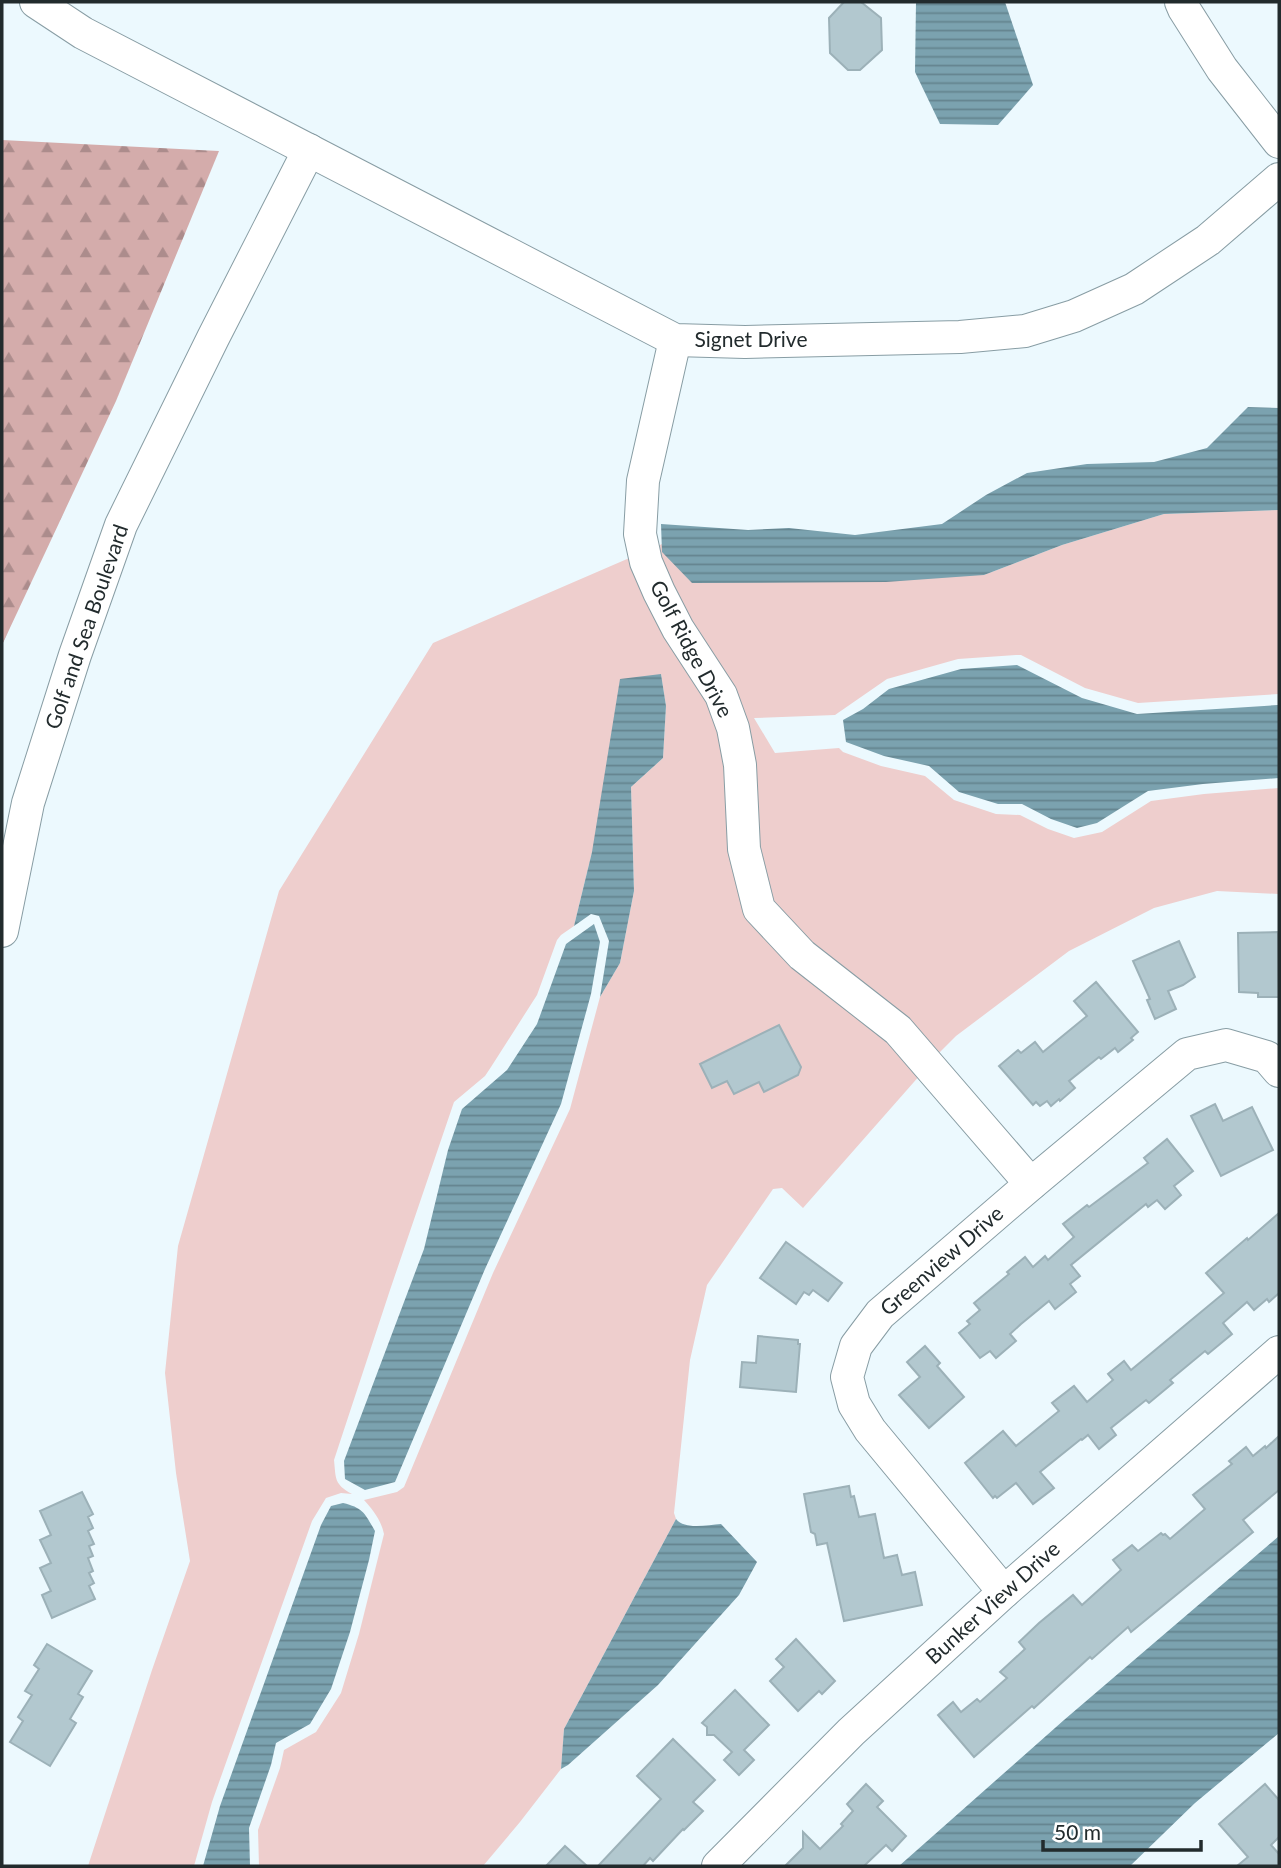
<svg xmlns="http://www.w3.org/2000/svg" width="1281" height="1868" font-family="Lato,sans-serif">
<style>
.grass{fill:#eececd}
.forest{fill:url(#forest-firs)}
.water{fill:url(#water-rules)}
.building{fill:#b2c8cf;stroke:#9cb1b8;stroke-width:2}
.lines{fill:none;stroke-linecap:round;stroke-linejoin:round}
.minor-casing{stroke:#889da4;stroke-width:34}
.minor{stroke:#fff;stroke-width:32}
.labels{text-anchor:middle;stroke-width:5;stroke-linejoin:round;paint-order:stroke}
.street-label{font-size:21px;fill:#222b2d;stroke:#fff}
</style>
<defs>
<pattern id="forest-firs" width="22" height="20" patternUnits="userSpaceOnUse" patternTransform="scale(1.75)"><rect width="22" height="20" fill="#d4acab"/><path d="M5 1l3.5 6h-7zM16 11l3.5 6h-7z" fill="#ac8c8c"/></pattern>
<pattern id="water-rules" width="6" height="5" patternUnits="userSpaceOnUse" patternTransform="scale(1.75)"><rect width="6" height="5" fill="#7ba2af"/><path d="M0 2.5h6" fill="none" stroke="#64848f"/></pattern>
</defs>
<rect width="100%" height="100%" fill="#ecf9fe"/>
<!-- grass -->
<g class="grass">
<path d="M 1279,510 L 1279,694 L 1138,703 L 1085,688 L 1021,655 L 1016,655 L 958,659 L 887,679 L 835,715 L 754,718 L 775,753 L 839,748 L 843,752 L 881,766 L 925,776 L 954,800 L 996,814 L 1020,815 L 1048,829 L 1074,838 L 1102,832 L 1151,801 L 1204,794 L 1279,788 L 1279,894 L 1217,891 L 1154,908 L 1069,951 L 956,1036 L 936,1056 L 809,945 L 769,903 L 687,623 L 654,548 L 662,544 L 662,552 L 984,575 L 1062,545 L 1164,514 Z"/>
<path d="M 634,556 L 711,702 L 723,732 L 749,913 L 891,1039 L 921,1074 L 803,1208 L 782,1188 L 773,1189 L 707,1285 L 690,1360 L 674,1513 L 676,1519 L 564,1729 L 561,1769 L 520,1822 L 483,1866 L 259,1866 L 258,1830 L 280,1768 L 284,1750 L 316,1732 L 341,1693 L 359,1634 L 384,1534 C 381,1520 373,1510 364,1500 L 397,1492 L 404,1487 L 493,1273 L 570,1109 L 600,997 L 620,963 L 634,891 L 631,787 L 663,758 L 666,706 L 661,674 L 592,852 L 574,926 L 561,935 L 557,940 L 537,995 L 491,1067 L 485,1076 L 454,1102 L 390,1290 L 334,1460 C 336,1479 334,1484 352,1494 L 341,1493 L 326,1498 L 312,1521 L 212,1802 L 194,1866 L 88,1866 L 152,1670 L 190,1561 L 176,1473 L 165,1373 L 178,1246 L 279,891 L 433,643 Z"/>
</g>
<!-- forest -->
<path class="forest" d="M 2,140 L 219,151 L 116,401 L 2,645 Z"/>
<!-- water -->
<g class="water">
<path d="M 916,2 L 1005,2 L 1033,85 L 998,125 L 940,124 L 915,72 Z"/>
<path d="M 1248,407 L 1279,408 L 1279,510 L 1164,514 L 1062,545 L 984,575 L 886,582 L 692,583 L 662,552 L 661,524 L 748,530 L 789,528 L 855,535 L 942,524 L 986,495 L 1027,473 L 1087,464 L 1154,462 L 1207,448 Z"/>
<path d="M 1017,665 L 1082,698 L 1137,714 L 1279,705 L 1279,778 L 1203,784 L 1148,791 L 1097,823 L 1077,828 L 1051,819 L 1022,804 L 998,804 L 959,792 L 929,766 L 884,756 L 846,742 L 843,720 L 863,709 L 889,689 L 961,669 Z"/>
<path d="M 661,674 L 666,706 L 663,758 L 631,787 L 634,891 L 620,963 L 600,997 L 609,941 L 599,916 L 591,914 L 574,926 L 592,852 L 620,679 Z"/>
<path d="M 594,924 L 600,942 L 591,994 L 561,1104 L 485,1269 L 395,1482 L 365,1490 L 345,1479 L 344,1461 L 424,1249 L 448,1150 L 462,1109 L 507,1070 L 537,1024 L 566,944 Z"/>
<path d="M 343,1503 C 364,1508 365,1514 375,1531 L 369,1560 L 350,1632 L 331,1689 L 310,1724 L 276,1743 L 271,1765 L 249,1828 L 250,1866 L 203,1866 L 220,1806 L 321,1525 L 331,1506 Z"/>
<path d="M 676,1519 C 685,1530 707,1525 721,1524 L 757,1562 L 739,1595 L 658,1685 L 568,1765 L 561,1769 L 564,1729 Z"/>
<path d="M 1279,1536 L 1279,1733 L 1195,1803 L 1130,1866 L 899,1866 L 1064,1720 Z"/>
</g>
<!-- building -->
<g class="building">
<path d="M 844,2 L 861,2 L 881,18 L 882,50 L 860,70 L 848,70 L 830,53 L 829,18 Z"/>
<path d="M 1278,932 L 1279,997 L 1258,997 L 1258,993 L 1239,992 L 1238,933 Z"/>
<path d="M 1179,941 L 1195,977 L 1183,985 L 1168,991 L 1176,1009 L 1155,1019 L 1147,1000 L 1150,999 L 1133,961 Z"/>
<path d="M 1096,982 L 1138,1032 L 1131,1038 L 1133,1040 L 1118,1052 L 1115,1048 L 1101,1059 L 1099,1057 L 1069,1081 L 1075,1088 L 1060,1101 L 1059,1099 L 1051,1106 L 1047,1101 L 1040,1106 L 1036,1102 L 1033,1105 L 999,1066 L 1018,1050 L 1021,1053 L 1035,1042 L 1043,1052 L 1087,1016 L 1074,1001 Z"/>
<path d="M 779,1025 L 801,1067 L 798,1075 L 764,1092 L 759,1082 L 734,1094 L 727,1081 L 712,1088 L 700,1064 Z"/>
<path d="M 1215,1104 L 1223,1121 L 1252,1107 L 1273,1150 L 1221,1176 L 1191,1116 Z"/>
<path d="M 1167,1139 L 1193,1171 L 1174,1186 L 1181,1195 L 1165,1209 L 1157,1200 L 1148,1207 L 1146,1204 L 1071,1265 L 1080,1276 L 1070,1284 L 1076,1292 L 1055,1309 L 1049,1301 L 1021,1324 L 1010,1334 L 1016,1341 L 996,1358 L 990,1351 L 980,1358 L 959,1333 L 970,1324 L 967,1321 L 980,1310 L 974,1303 L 1009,1274 L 1007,1272 L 1025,1257 L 1033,1267 L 1045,1256 L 1048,1260 L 1074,1237 L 1063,1224 L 1087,1205 L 1089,1207 L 1148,1163 L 1144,1158 Z"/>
<path d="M 1279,1213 L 1279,1293 L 1269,1302 L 1267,1299 L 1254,1310 L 1247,1302 L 1223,1323 L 1232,1334 L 1208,1354 L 1205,1351 L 1170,1380 L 1173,1383 L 1149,1403 L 1146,1400 L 1111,1428 L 1116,1435 L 1099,1449 L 1088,1435 L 1082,1440 L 1081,1439 L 1040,1472 L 1054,1488 L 1033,1504 L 1016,1483 L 997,1498 L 995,1496 L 993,1498 L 965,1463 L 1003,1431 L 1016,1446 L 1059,1411 L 1052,1403 L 1074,1386 L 1087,1402 L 1113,1380 L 1108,1374 L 1124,1361 L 1131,1370 L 1224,1293 L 1206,1273 L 1247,1238 L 1248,1240 Z"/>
<path d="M 786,1242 L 842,1283 L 828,1301 L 813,1290 L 809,1295 L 804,1292 L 796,1304 L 760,1278 Z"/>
<path d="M 758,1336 L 798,1340 L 798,1344 L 800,1344 L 796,1392 L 740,1387 L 742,1362 L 756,1363 Z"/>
<path d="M 925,1346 L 940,1363 L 937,1366 L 964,1397 L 929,1428 L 899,1395 L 920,1377 L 907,1362 Z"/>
<path d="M 1279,1436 L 1279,1490 L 1243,1520 L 1253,1532 L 1131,1632 L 1128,1627 L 1092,1659 L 1090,1657 L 1034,1708 L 1032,1706 L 974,1757 L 938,1715 L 953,1702 L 961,1712 L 977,1699 L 980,1702 L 1007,1678 L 1000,1672 L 1025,1649 L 1019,1642 L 1039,1623 L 1073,1595 L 1082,1605 L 1121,1570 L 1113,1560 L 1132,1545 L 1138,1551 L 1161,1533 L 1163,1535 L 1165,1534 L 1170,1539 L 1205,1509 L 1193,1495 L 1232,1464 L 1229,1461 L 1246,1447 L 1253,1456 L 1265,1446 L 1266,1448 Z"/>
<path d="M 849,1486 L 851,1497 L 854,1496 L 859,1517 L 875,1514 L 884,1558 L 897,1555 L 902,1575 L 915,1572 L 922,1605 L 844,1621 L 827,1543 L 817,1545 L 815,1534 L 811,1532 L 804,1494 Z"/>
<path d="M 82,1492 L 93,1514 L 88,1517 L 93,1528 L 88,1531 L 94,1544 L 89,1546 L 93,1556 L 88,1558 L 93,1571 L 89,1573 L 94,1583 L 89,1586 L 95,1599 L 52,1618 L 42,1595 L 51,1591 L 40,1568 L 51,1563 L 40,1540 L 51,1535 L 40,1511 Z"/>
<path d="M 796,1639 L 835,1681 L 822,1694 L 819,1691 L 798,1711 L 770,1681 L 784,1667 L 776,1659 Z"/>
<path d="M 47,1644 L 92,1671 L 78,1694 L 83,1697 L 70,1719 L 76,1723 L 50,1766 L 10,1742 L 23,1721 L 18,1717 L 32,1695 L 25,1691 L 39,1669 L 34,1665 Z"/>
<path d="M 735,1690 L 769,1725 L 744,1750 L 754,1760 L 739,1775 L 724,1760 L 732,1752 L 714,1735 L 707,1735 L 707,1727 L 702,1723 Z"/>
<path d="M 673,1739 L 715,1780 L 693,1802 L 703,1811 L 684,1830 L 683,1829 L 653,1861 L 650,1858 L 643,1866 L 598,1866 L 661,1799 L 637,1776 Z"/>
<path d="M 866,1784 L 883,1801 L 877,1807 L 906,1836 L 892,1851 L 886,1845 L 864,1866 L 785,1866 L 803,1848 L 803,1832 L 820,1849 L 843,1826 L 841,1824 L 853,1811 L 847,1804 Z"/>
<path d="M 1265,1784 L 1279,1800 L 1279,1837 L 1271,1845 L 1279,1854 L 1279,1866 L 1237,1866 L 1248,1857 L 1219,1824 Z"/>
<path d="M 565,1846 L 587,1866 L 546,1866 Z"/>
</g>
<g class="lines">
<!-- minor casing -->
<g class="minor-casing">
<g id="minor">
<path d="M 36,2 L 83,33 L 675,340 L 745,342 L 960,337 L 1025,331 L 1074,316 L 1134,289 L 1208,240 L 1279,179"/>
<path d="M 1181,2 L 1184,9 L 1222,69 L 1279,142"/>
<path d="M 675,340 L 643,481 L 640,534 L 646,562 L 659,592 L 678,629 L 721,695 L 733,728 L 740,765 L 744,849 L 759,909 L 802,955 L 898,1030 L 1031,1184"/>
<path d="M 2,931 L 28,803 L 75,655 L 121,525 L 213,338 L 309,150"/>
<path d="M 1004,1592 L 870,1430 L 854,1404 L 847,1377 L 856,1346 L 880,1314 L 1031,1184 L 1187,1054 L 1226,1045 L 1267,1057 L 1279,1071"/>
<path d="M 718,1866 L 851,1732 L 1004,1592 L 1279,1352"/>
</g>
</g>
<!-- minor -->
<use href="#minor" class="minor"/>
</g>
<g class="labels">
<!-- street labels -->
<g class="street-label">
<text x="751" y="347">Signet Drive</text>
<text transform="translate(87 627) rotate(-71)" y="7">Golf and Sea Boulevard</text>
<text transform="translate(691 649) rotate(62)" y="7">Golf Ridge Drive</text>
<text transform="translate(942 1261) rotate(-41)" y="7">Greenview Drive</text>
<text transform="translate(993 1603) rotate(-42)" y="7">Bunker View Drive</text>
</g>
</g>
<!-- border -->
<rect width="1281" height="1868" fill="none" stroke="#222b2d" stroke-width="7"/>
<!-- scale -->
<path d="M1043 1840v10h158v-10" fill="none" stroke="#222b2d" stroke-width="3.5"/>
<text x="1054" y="1840" font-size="21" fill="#222b2d" stroke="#ffffff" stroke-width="5" paint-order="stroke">50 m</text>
</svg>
